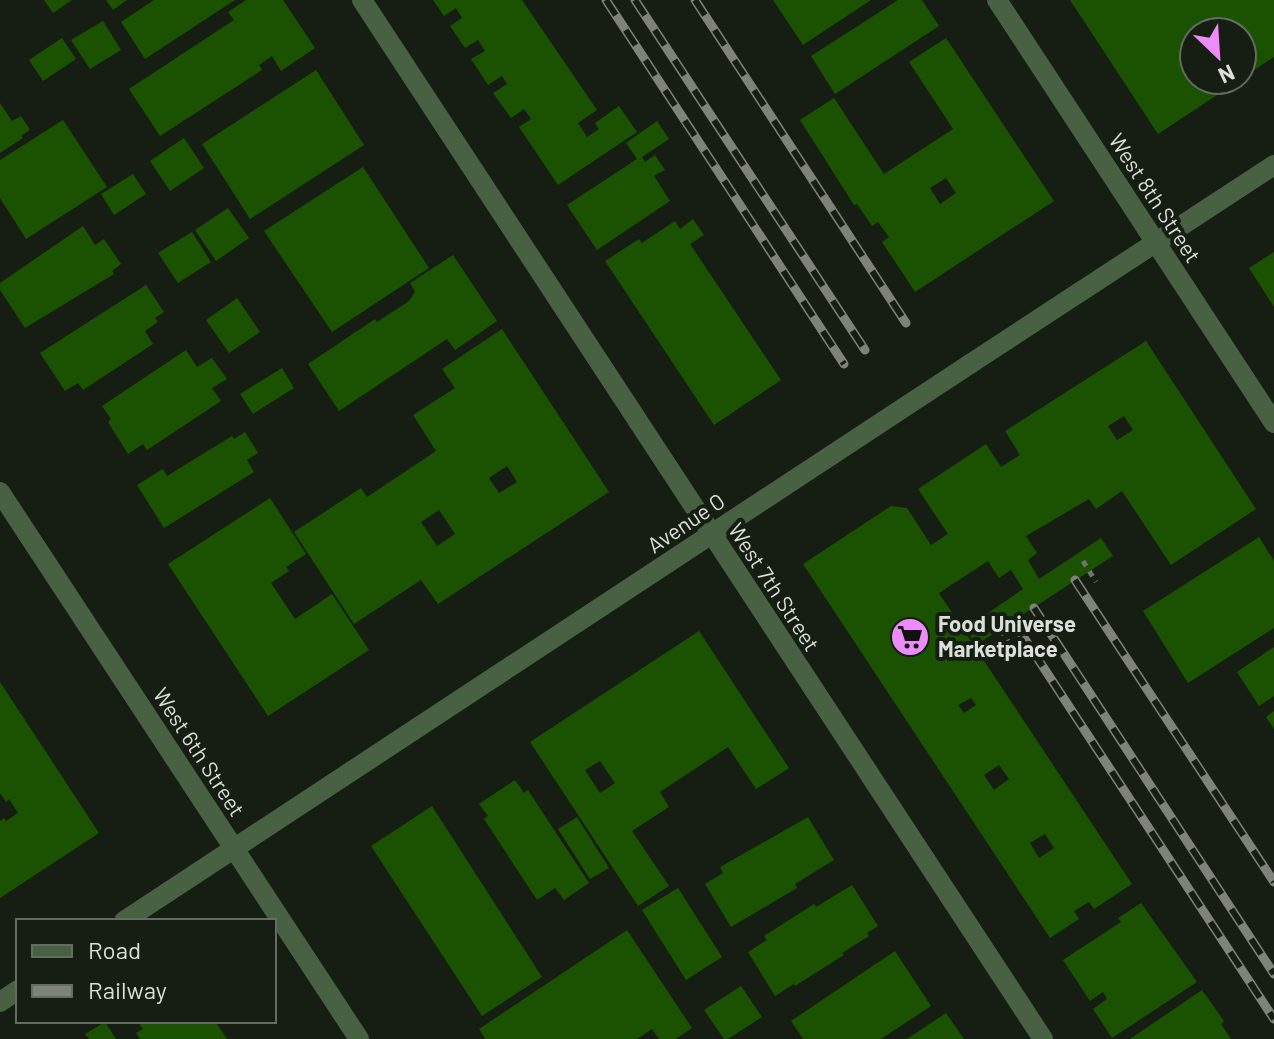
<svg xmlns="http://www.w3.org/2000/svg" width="1274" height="1039" font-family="Barlow,sans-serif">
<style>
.building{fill:#1a5201;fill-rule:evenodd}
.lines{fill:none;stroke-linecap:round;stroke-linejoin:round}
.path{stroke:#6e756d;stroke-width:5;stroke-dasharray:6 6;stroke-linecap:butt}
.street{stroke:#496143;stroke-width:20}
.rail-casing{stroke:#7d837b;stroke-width:9}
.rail{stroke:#161e14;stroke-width:6;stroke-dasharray:18;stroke-linecap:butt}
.street-bridge{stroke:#496143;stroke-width:20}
.labels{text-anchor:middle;stroke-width:8;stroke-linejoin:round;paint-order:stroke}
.street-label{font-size:22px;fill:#dadfd9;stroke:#161e14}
.poi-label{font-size:22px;font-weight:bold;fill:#dadfd9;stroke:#161e14;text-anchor:start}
</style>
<rect width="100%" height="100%" fill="#161e14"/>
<!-- building -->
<g class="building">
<path d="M 44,0 L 72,0 L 53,13 Z"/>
<path d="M 106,0 L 127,0 L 113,10 Z"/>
<path d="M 154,0 L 235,0 L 145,59 L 121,22 Z"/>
<path d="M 246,0 L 283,0 L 315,48 L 281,71 L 272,56 L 259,65 L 262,70 L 160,136 L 129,89 L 234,20 L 228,12 Z"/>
<path d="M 433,0 L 522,0 L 597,110 L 578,123 L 587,137 L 599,129 L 595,123 L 619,106 L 637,132 L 558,185 L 519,127 L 531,119 L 524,109 L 511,118 L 493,93 L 507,84 L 502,76 L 488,85 L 471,59 L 485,51 L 478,40 L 465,48 L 450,26 L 462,18 L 456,8 L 444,16 Z"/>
<path d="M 773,0 L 871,0 L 803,45 Z"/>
<path d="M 898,0 L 922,0 L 939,26 L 835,94 L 811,56 Z"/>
<path d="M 1070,0 L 1274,0 L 1274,57 L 1242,78 L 1242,32 L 1194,32 L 1194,80 L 1240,80 L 1158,134 Z"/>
<path d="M 103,21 L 121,50 L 90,69 L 71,40 Z"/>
<path d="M 62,38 L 76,59 L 43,81 L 29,60 Z"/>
<path d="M 946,38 L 1054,201 L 915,292 L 882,242 L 889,237 L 878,222 L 872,226 L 857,204 L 854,205 L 800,120 L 834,98 L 884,174 L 953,129 L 909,62 ZM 946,178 L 956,193 L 940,204 L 930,188 Z"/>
<path d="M 316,70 L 364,145 L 250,219 L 202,144 Z"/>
<path d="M 0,103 L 12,121 L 21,116 L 30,130 L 21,136 L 23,138 L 0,153 Z"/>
<path d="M 63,120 L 107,187 L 26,239 L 0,198 L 0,160 Z"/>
<path d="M 657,121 L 669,139 L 642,157 L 645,162 L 655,155 L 665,170 L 654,176 L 670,201 L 597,250 L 567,205 L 637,159 L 626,143 Z"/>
<path d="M 184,138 L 204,168 L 170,191 L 150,161 Z"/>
<path d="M 363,167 L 429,268 L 332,332 L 264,231 Z"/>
<path d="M 133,174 L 146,194 L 114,215 L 101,194 Z"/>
<path d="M 228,208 L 249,238 L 216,261 L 195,230 Z"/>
<path d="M 693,219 L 704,235 L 690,244 L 781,380 L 714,425 L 605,261 L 639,239 L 642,243 L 675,221 L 680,229 Z"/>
<path d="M 83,226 L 95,245 L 104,239 L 121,264 L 112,271 L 114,274 L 25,328 L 0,290 L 0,283 Z"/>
<path d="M 192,232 L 211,262 L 178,283 L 158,253 Z"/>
<path d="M 1274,252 L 1274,307 L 1249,268 Z"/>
<path d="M 453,255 L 497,321 L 455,350 L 447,339 L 339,411 L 308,364 L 375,319 L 377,322 L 409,301 L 415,292 L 410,283 Z"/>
<path d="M 146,285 L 164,312 L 155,318 L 158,322 L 145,331 L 153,344 L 83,390 L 78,383 L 65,391 L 40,353 Z"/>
<path d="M 237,298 L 260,332 L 229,353 L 206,320 Z"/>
<path d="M 502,329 L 609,492 L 438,604 L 421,580 L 354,624 L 294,532 L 361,488 L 367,497 L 436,451 L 413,415 L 455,388 L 442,369 ZM 507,466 L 517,482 L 499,493 L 489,478 ZM 439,510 L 455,534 L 437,546 L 421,522 Z"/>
<path d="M 1146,341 L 1256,509 L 1171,565 L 1122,491 L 1096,509 L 1089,499 L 1026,536 L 1037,553 L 1028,560 L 1039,579 L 1101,538 L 1113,556 L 976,645 L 965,629 L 1023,589 L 1011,570 L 999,578 L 988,561 L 939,593 L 1132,884 L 1094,909 L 1089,902 L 1074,911 L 1079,919 L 1050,938 L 803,564 L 891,506 L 907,508 L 931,545 L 948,534 L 918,489 L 986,444 L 1001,467 L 1020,455 L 1005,431 ZM 1124,416 L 1133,430 L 1117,440 L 1108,426 ZM 971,698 L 976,705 L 964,713 L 958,705 ZM 999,765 L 1009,779 L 994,790 L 984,775 ZM 1045,834 L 1054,848 L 1039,858 L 1030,843 Z"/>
<path d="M 186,350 L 197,367 L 212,358 L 227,379 L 212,388 L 221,401 L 147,450 L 143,444 L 128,454 L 108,422 L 111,419 L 102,406 Z"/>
<path d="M 282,368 L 294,388 L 253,414 L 240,394 Z"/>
<path d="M 245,432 L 258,453 L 247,460 L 254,472 L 164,528 L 137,485 L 163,469 L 167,476 L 232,436 L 234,439 Z"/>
<path d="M 270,498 L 306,554 L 286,567 L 289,571 L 271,583 L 295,619 L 332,594 L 369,650 L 268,716 L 168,564 Z"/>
<path d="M 1259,537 L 1274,561 L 1274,628 L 1188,683 L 1143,611 Z"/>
<path d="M 699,631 L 789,768 L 756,789 L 728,747 L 660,792 L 669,807 L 632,831 L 669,886 L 638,906 L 530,742 ZM 600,761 L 615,783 L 600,793 L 585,770 Z"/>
<path d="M 1274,647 L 1274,696 L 1259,706 L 1237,672 Z"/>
<path d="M 0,682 L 99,833 L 0,898 L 0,821 L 4,818 L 6,821 L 18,813 L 9,799 L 6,802 L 0,793 Z"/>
<path d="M 1274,711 L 1274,729 L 1266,717 Z"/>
<path d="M 515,780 L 524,793 L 528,790 L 589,883 L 564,900 L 555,888 L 537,900 L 484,819 L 488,816 L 479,804 Z"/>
<path d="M 432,806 L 542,977 L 482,1016 L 371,846 Z"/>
<path d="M 577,817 L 609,868 L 590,879 L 558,829 Z"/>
<path d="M 808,817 L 834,860 L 795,884 L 797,888 L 731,927 L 705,884 L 723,873 L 720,867 Z"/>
<path d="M 852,885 L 878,926 L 867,933 L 869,936 L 842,953 L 844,955 L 795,986 L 794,984 L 775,996 L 748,952 L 767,940 L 764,936 L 814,904 L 816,907 Z"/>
<path d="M 678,888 L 722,957 L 686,980 L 642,910 Z"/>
<path d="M 1141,903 L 1197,982 L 1112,1038 L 1093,1009 L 1107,999 L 1103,992 L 1090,1001 L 1063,960 L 1121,922 L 1118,918 Z"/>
<path d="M 627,930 L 692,1028 L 676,1039 L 659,1039 L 652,1029 L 637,1039 L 485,1039 L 479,1029 Z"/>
<path d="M 895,951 L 931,1006 L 881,1039 L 803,1039 L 791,1021 Z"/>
<path d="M 741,986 L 762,1017 L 728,1039 L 724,1039 L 704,1010 Z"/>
<path d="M 1202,990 L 1224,1021 L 1221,1024 L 1231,1039 L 1130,1039 Z"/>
<path d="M 946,1013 L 964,1039 L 907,1039 Z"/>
<path d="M 137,1021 L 215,1021 L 227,1039 L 140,1039 L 136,1033 L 143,1029 Z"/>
<path d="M 105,1022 L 116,1039 L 89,1039 L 85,1034 Z"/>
</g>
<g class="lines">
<!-- path -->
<g class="path">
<path d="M 1083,561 L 1096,582"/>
<path d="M 994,620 L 1008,641"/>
</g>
<!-- street -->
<g class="street">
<path d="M 362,0 L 1043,1039"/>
<path d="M 997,0 L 1274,423"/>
<path d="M 970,364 L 1274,165"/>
<path d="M 0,492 L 359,1039"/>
<path d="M 124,921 L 859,437"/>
<path d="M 0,1002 L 18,990"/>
</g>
<!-- rail casing -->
<g class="rail-casing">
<g id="rail">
<path d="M 606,0 L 844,364"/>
<path d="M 635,0 L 865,350"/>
<path d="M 695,0 L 906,323"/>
<path d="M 1075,580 L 1274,882"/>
<path d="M 1034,608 L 1274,974"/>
<path d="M 1013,621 L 1274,1019"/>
</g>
</g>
<!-- rail -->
<use href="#rail" class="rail"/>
<!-- street-bridge -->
<path class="street-bridge" d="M 859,437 L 970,364"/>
</g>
<!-- icons -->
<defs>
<g id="supermarket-disc" transform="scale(2)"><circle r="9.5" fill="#ed8cf9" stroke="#161e14"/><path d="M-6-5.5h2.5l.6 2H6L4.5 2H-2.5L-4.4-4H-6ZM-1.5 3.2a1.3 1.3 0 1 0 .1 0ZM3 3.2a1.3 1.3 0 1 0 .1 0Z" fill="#111"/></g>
</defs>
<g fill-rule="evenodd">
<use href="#supermarket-disc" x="910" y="637"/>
</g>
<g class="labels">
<!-- street labels -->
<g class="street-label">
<text transform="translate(1155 198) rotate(57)" y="8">West 8th Street</text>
<text transform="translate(686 523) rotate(-34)" y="8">Avenue O</text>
<text transform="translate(774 587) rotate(57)" y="8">West 7th Street</text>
<text transform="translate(199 752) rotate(57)" y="8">West 6th Street</text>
</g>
<!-- poi labels -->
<g class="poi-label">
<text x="938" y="632">Food Universe<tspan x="938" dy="25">Marketplace</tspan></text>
</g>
</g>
<!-- legend -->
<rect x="16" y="919" width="260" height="104" fill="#161e14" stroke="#646b63" stroke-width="2"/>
<rect x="32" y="945" width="40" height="12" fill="#496143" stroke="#646b63" stroke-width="2"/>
<text x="88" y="959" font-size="24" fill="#dadfd9">Road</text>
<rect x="32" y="985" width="40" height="12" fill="#7d837b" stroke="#646b63" stroke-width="2"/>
<text x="88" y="999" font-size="24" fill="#dadfd9">Railway</text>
<!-- north arrow -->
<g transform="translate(1218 56) rotate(155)"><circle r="38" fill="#161e14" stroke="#646b63" stroke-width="2"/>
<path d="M0-6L14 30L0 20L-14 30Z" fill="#ed8cf9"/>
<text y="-12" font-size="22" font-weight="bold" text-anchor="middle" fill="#dadfd9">N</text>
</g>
</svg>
